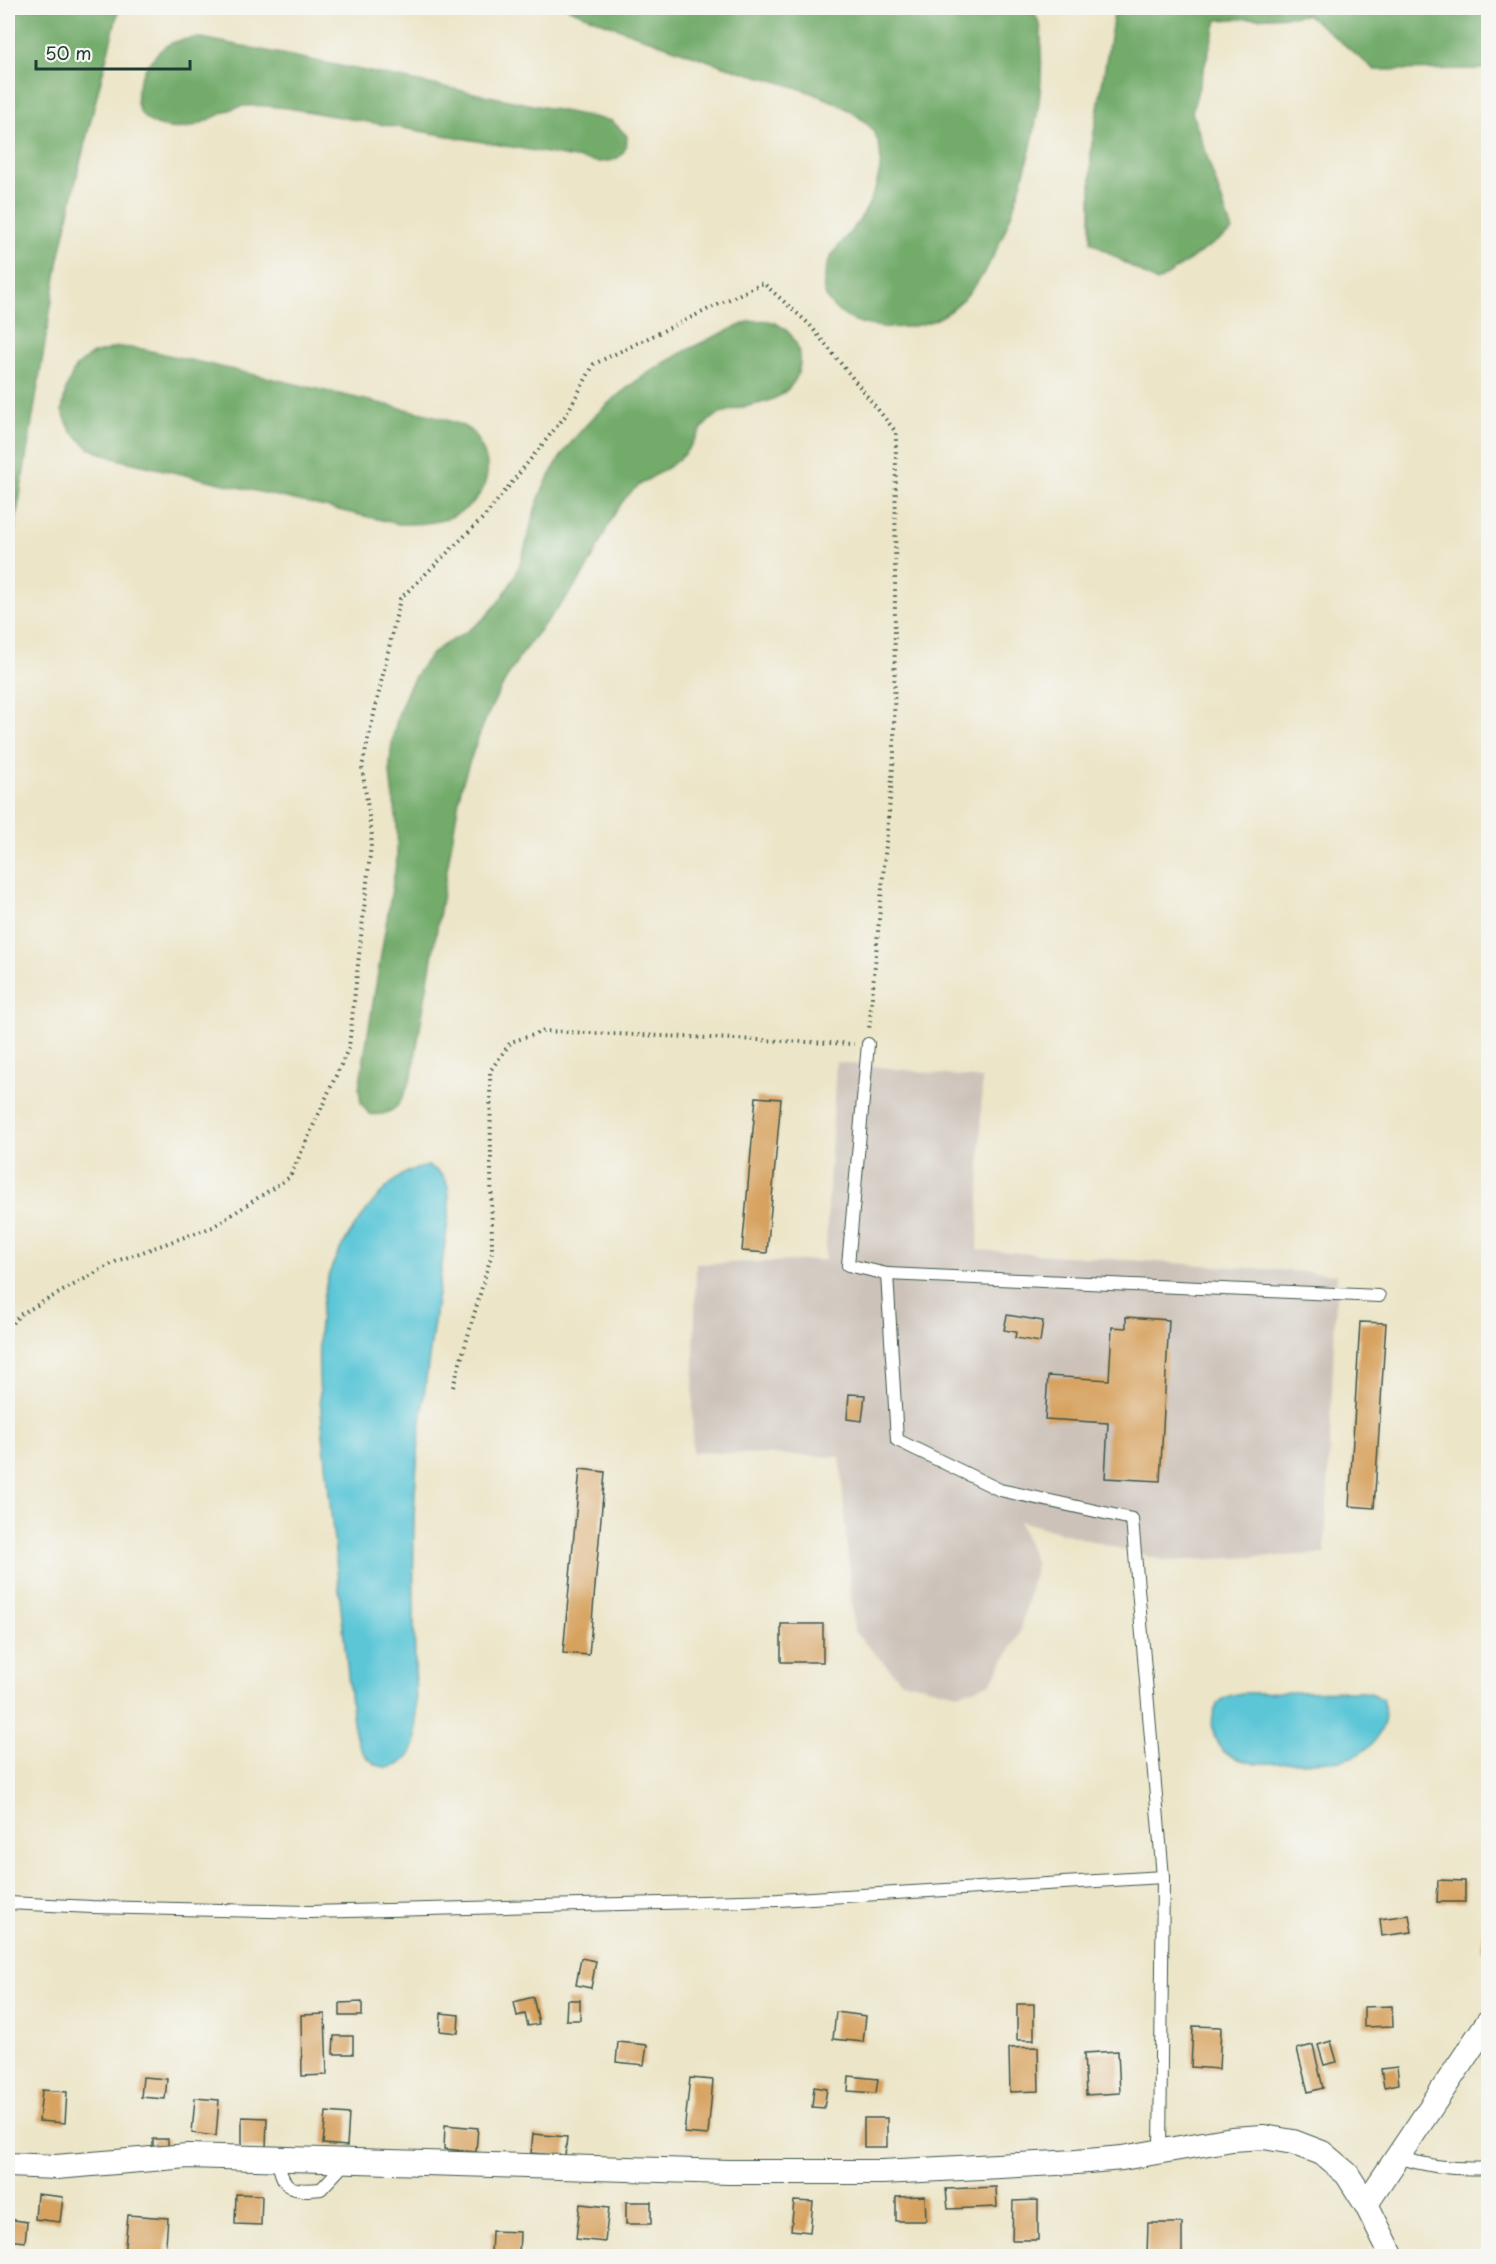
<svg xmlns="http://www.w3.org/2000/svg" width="1496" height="2264" font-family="'Playpen Sans',sans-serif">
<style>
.industrial{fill:#ccc2b9}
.forest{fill:#72ab6a;stroke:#48744f;stroke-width:1.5}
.water{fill:#5cc6d7;stroke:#3e8286;stroke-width:1.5}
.building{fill:#d7a25e}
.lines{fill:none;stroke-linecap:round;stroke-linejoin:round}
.service-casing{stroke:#3e564a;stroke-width:14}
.minor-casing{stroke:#3e564a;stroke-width:26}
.path{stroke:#3e564a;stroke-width:4;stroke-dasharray:1.5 4.5;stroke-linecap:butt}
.service{stroke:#fff;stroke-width:12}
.minor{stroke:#fff;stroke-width:24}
</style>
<rect width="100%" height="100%" fill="#f6f6f2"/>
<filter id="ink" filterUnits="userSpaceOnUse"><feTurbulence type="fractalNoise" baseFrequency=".0167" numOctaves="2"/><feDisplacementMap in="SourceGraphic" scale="12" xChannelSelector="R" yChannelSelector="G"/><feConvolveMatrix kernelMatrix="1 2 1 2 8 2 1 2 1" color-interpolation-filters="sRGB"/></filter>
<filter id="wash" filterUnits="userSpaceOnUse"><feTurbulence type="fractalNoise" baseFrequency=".008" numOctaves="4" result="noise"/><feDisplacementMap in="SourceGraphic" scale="24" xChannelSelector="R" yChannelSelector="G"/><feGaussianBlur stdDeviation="1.35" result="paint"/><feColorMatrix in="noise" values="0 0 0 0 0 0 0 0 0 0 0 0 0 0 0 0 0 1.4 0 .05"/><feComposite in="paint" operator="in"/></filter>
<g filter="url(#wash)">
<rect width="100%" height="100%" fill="#ece5c8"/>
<!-- industrial -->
<path class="industrial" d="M 836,1062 L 982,1079 L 978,1250 L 1337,1274 L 1325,1554 L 1165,1561 L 1019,1521 L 1036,1564 L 1019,1635 L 991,1683 L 958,1694 L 901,1681 L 854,1632 L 840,1457 L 692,1452 L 696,1264 L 825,1260 Z"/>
<!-- forest -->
<g class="forest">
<path d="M 8,8 L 119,8 L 78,171 L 58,264 L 8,568 Z"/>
<path d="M 567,8 L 1031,8 C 1034,13 1038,19 1040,25 C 1042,33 1041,42 1041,50 C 1044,103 1030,159 1013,209 C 1000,247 978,293 944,315 C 913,335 841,333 825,294 C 822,289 824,281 825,275 C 827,254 847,238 858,222 C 877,195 894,148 865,122 C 831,92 767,80 724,66 C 671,48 618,29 567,8 Z"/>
<path d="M 1115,8 L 1488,8 L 1488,69 L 1375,70 L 1308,15 L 1217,20 L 1192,112 L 1232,231 L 1157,282 L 1091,242 L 1091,150 Z"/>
<path d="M 202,38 L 612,121 L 627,136 C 627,156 617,162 598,162 L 288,108 C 273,107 253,103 238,107 C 211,115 195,134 164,127 C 117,117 139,65 166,46 C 177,39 189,38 202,38 Z"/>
<path d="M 751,321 C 757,321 764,320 769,321 C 796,328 809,360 793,383 C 772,412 735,400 709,421 C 698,431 692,447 681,457 C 666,472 643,479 629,494 C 608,517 601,546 584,573 C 567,600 544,622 526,648 C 494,693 477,736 461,788 L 412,1075 C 403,1099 398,1118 369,1114 L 361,1103 L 359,1088 L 397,858 C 397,848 398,837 397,827 C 396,805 389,785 390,763 C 392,725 405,683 431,655 C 442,643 457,639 469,630 C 488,618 500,602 511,583 C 529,552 529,515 545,484 C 586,402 669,353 751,321 Z"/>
<path d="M 118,347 L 142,349 L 431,415 C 444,419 462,423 473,433 C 476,436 478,442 480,445 C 497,474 482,502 453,516 C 436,524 417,524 399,524 L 116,459 L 89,448 L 71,431 L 62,411 L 66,389 L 75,368 L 90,355 Z"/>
</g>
<!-- water -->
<g class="water">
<path d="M 428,1166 C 452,1176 449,1191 449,1214 C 437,1307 420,1401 415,1494 C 411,1577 416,1658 416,1741 C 409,1766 385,1778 365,1755 C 357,1746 356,1735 353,1723 C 345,1647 337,1570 329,1493 C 323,1428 310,1345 327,1281 C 335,1249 375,1193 402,1175 C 410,1170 419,1168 428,1166 Z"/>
<path d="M 1360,1691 L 1373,1694 L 1382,1699 C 1386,1711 1386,1723 1379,1734 C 1361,1766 1326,1761 1294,1762 C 1273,1763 1250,1766 1231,1756 C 1213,1748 1207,1720 1218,1704 C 1223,1696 1233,1695 1242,1693 Z"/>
</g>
<g id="blocks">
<!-- building -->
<g class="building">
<path d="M 756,1097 L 781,1099 L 767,1253 L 742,1251 Z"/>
<path d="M 1007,1315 L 1043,1321 L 1040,1342 L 1015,1338 L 1016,1332 L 1004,1330 Z"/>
<path d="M 1126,1317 L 1169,1320 L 1160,1481 L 1105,1478 L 1108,1423 L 1045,1419 L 1048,1376 L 1109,1380 L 1112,1327 L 1126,1328 Z"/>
<path d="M 1360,1322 L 1386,1323 L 1374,1508 L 1349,1506 Z"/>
<path d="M 849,1394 L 865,1395 L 862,1421 L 847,1419 Z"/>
<path d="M 580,1469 L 605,1472 L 589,1655 L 563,1653 Z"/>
<rect x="781" y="1624" width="42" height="38"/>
<path d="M 1438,1880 L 1465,1881 L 1465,1902 L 1437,1902 Z"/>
<path d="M 1409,1915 L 1412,1932 L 1382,1936 L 1380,1919 Z"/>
<path d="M 1484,1920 L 1488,1920 L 1488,1949 L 1482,1949 Z"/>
<path d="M 581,1958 L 596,1961 L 591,1988 L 576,1985 Z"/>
<path d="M 533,1997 L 539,2024 L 528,2026 L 525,2014 L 517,2016 L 514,2002 Z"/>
<path d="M 567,2000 L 580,2000 L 580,2020 L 566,2020 Z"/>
<path d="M 362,2002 L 362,2016 L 340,2016 L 340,2003 Z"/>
<rect x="1017" y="2004" width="17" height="36"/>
<path d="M 1392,2006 L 1393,2026 L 1364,2027 L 1364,2007 Z"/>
<path d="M 836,2012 L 866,2016 L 863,2042 L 833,2039 Z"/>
<path d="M 441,2013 L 459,2015 L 458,2033 L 440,2031 Z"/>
<path d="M 325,2014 L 327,2075 L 302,2076 L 301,2015 Z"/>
<path d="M 1193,2026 L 1221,2027 L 1219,2069 L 1191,2067 Z"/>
<path d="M 334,2036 L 353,2036 L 353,2054 L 333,2054 Z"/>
<path d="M 1331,2041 L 1337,2062 L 1324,2065 L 1318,2045 Z"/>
<path d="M 618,2042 L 647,2045 L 644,2065 L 616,2062 Z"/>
<path d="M 1313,2045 L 1323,2088 L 1308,2092 L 1297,2049 Z"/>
<path d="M 1038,2047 L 1039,2091 L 1010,2092 L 1009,2048 Z"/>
<path d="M 1118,2051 L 1120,2093 L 1086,2095 L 1084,2053 Z"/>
<path d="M 1397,2067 L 1399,2084 L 1384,2087 L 1381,2069 Z"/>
<path d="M 849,2076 L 878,2079 L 876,2093 L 848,2091 Z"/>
<path d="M 143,2077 L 167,2079 L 165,2099 L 141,2097 Z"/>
<path d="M 690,2078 L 713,2080 L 708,2135 L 684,2133 Z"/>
<path d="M 814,2087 L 827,2089 L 824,2108 L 812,2107 Z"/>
<path d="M 42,2090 L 67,2092 L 65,2123 L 39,2121 Z"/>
<path d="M 195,2098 L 219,2100 L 216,2136 L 192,2133 Z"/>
<path d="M 326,2112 L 349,2114 L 347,2146 L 323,2144 Z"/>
<path d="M 242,2117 L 267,2118 L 266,2148 L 242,2147 Z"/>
<rect x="864" y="2118" width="23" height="29"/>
<path d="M 445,2125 L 478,2128 L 476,2152 L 444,2149 Z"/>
<path d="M 533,2134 L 567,2137 L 565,2156 L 531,2153 Z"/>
<rect x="153" y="2139" width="15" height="12"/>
<path d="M 996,2187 L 997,2207 L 948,2209 L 946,2189 Z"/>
<path d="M 37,2194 L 63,2197 L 60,2222 L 35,2219 Z"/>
<path d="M 236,2194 L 262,2195 L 261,2225 L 235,2224 Z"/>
<path d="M 925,2196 L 926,2221 L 896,2221 L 896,2197 Z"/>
<path d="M 1038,2200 L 1038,2240 L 1012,2240 L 1013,2201 Z"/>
<path d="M 794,2201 L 813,2202 L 810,2232 L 791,2230 Z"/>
<rect x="626" y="2202" width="25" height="22"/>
<path d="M 580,2204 L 609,2207 L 605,2242 L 576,2239 Z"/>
<path d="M 128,2215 L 168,2218 L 165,2256 L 124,2256 Z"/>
<path d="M 8,2219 L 27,2222 L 25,2242 L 8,2240 Z"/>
<path d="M 1148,2223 L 1182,2223 L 1182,2256 L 1147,2256 Z"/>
<path d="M 492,2231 L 520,2232 L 519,2256 L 491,2256 Z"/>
<path d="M 820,2251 L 846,2253 L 845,2256 L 820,2256 Z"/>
</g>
</g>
</g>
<g filter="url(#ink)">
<use href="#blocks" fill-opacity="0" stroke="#3e564a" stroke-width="1.5"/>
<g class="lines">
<!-- service casing -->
<g class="service-casing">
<g id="service">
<path d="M 868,1044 L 848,1265 L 887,1274 L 897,1440 L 1000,1490 L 1132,1519 L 1163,1877 L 1160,2151"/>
<path d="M 887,1274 L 1379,1296"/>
<path d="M 8,1903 L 92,1907 L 309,1912 L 778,1900 L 1163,1877"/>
<path d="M 1398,2157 C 1428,2167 1457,2170 1488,2168"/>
<path d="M 278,2159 C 282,2190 292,2192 321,2189 L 347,2161"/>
</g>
</g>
<!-- minor casing -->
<g class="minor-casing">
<g id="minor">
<path d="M 8,2165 L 56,2167 L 188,2156 L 729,2172 L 882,2172 L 1076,2162 L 1122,2158 L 1232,2139 L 1264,2137 L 1293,2142 L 1322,2153 L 1347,2174 L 1366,2204 L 1392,2256"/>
<path d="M 1366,2204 L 1488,2022"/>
</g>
</g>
<!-- path -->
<g class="path">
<path d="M 8,1327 L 21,1314 L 117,1261 L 213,1227 L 290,1177 L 349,1047 L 372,836 L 362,767 L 400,599 L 485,516 L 566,415 L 594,364 L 763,283 L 809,324 L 896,432 L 894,756 L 869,1030"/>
<path d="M 453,1387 L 492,1253 L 490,1071 L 511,1042 L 544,1031 L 854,1044"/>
</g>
<!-- service -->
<use href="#service" class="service"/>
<!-- minor -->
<use href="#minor" class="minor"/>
</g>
</g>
<!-- margin -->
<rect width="1496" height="2264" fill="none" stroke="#f6f6f2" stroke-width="30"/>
<!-- scale -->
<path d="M36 60v9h154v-9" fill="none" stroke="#1f3d34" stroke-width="3"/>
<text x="45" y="60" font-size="18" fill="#1f3d34" stroke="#f6f6f2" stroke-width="4.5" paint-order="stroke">50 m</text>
</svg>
